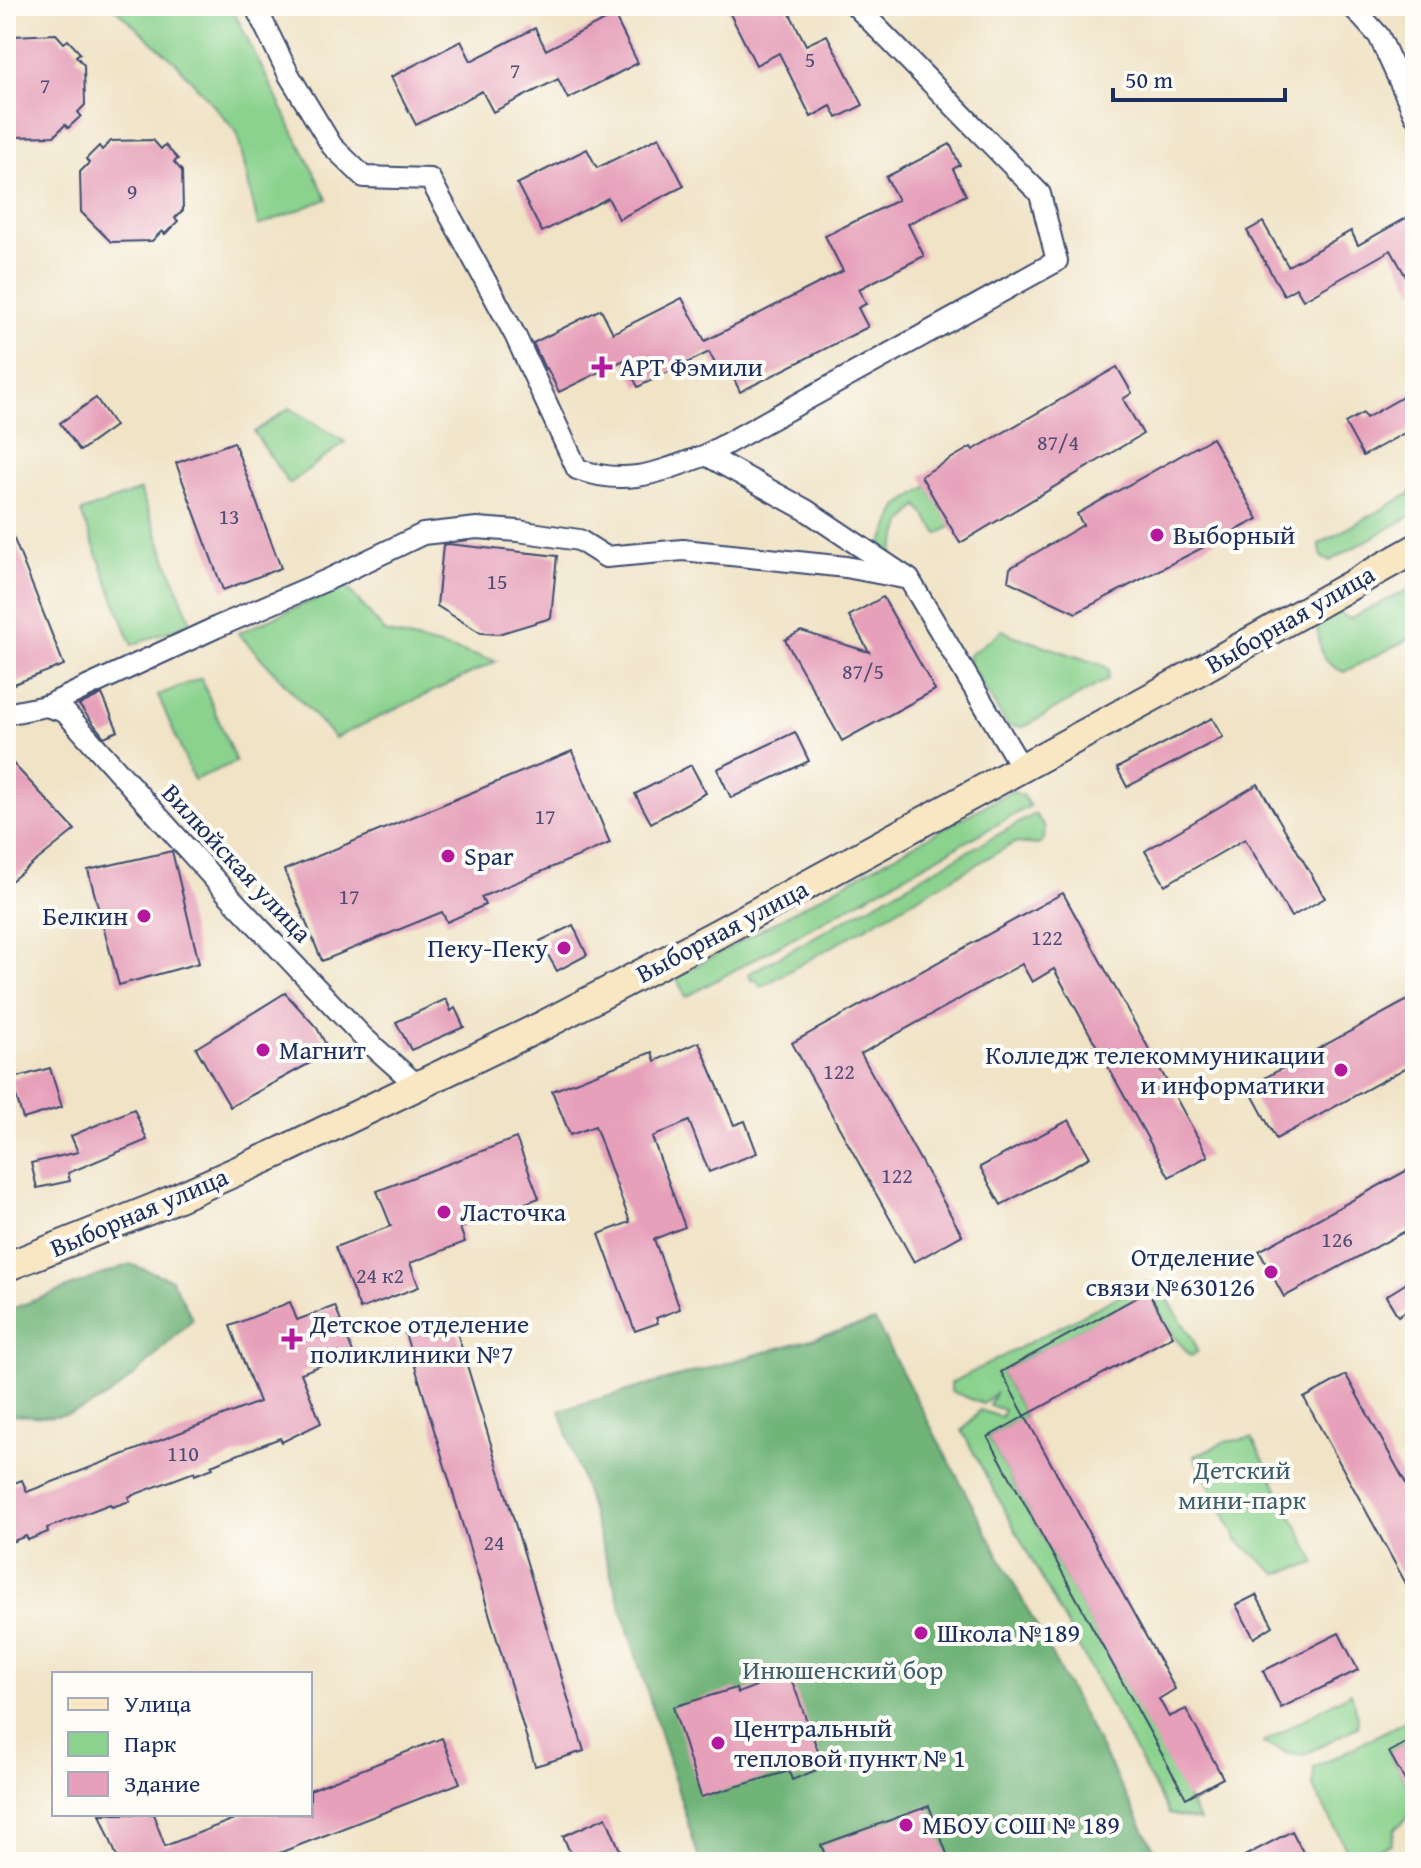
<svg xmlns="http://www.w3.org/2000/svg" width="1421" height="1868" font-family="'Gentium Book Plus',serif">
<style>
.green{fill:#8ad28d;stroke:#528076;stroke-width:2}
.forest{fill:#6fb478;stroke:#45726b;stroke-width:2}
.building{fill:#e6a0ba}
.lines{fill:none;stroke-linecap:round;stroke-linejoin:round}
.street-casing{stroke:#3b4a6e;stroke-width:24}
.secondary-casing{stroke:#3b4a6e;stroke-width:32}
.street{stroke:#fff;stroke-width:20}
.secondary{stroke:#f9e7c3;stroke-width:28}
.poi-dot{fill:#b5179e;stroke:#fdfcf7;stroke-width:3}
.labels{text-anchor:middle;stroke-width:8;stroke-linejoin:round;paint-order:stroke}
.number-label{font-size:22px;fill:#4e4b75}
.poi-label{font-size:26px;fill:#1b2f5e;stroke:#fdfcf7;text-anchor:start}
.street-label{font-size:26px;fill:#1b2f5e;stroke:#fdfcf7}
.park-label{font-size:26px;fill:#3c606c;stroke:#fdfcf7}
</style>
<rect width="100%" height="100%" fill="#fdfcf7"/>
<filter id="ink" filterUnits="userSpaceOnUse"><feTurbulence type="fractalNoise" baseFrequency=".0125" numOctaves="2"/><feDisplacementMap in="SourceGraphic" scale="16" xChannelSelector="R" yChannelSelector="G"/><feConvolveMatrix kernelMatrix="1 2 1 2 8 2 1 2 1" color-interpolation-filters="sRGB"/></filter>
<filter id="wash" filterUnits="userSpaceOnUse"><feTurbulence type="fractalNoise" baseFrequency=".006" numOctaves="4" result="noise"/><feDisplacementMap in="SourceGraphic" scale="32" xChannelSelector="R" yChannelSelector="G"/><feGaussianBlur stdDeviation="1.8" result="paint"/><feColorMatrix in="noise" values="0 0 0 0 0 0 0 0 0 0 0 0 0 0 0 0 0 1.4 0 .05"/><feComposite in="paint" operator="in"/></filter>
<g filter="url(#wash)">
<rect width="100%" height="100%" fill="#f0e3c6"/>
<!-- green -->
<g class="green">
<path d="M 112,6 L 231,6 L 327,199 L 258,226 L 237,132 L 176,63 Z"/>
<path d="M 290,408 L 345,442 L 289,484 L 254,432 Z"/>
<path d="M 928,486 L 952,526 L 938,534 L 918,505 L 902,524 L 891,556 L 879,552 L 898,506 Z"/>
<path d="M 140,490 L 191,623 L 132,645 L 81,512 Z"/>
<path d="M 1415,491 L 1415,514 L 1330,561 L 1322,558 L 1319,544 Z"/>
<path d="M 346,586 L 385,632 L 497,661 L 335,738 L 238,633 Z"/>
<path d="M 1415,586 L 1415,636 L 1344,672 C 1317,661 1320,647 1317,621 L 1338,611 L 1349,619 Z"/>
<path d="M 1003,630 L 1012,635 L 1102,665 L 1109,669 L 1108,679 L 1024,727 L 1008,726 L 969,664 L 969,655 Z"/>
<path d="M 201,678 L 236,762 L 194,780 L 158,695 Z"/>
<path d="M 1011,791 L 1022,795 L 1030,806 L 686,997 L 676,977 Z"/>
<path d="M 1035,814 L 1045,827 L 1044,839 L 1038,845 L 1014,843 L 761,987 L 756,979 L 752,981 L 748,974 Z"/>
<path d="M 1146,1282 L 1160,1287 L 1194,1341 L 1197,1352 L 1191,1356 L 1173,1336 L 1148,1292 L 1001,1372 L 1025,1416 L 988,1437 L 1200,1821 L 1169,1814 L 962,1431 L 980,1410 L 1001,1417 L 1004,1410 L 989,1405 L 996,1392 L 983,1404 L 951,1391 L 951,1383 Z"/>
<path d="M 1252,1438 L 1316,1563 L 1277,1574 L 1238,1541 L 1194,1456 L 1224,1442 Z"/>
<path d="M 1351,1692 L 1358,1717 L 1357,1727 L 1304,1755 L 1290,1754 L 1263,1743 Z"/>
<path d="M 1415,1716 L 1415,1738 L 1389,1752 L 1415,1799 L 1415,1811 L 1395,1829 L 1391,1844 L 1362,1856 L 1348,1852 L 1313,1787 L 1314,1768 Z"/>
</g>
<!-- forest -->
<g class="forest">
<path d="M 130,1264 L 171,1279 L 193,1319 C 152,1356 115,1408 56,1416 C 40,1418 22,1415 6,1415 L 6,1311 Z"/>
<path d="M 875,1321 L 1161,1862 L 700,1862 L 560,1410 Z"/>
</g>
<g id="blocks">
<!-- building -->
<g class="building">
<path d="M 726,6 L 786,6 L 806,45 L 827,35 L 863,105 L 837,118 L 831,106 L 811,117 L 779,53 L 756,65 Z"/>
<path d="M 614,15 L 638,63 L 568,99 L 558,79 L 493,112 L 482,91 L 416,125 L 391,77 L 461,41 L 471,61 L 535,28 L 546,50 Z"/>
<path d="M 56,34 L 64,43 L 68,40 L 80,53 L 76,56 L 84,65 L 85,105 L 78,112 L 81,116 L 68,128 L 65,125 L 54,136 L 13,137 L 6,129 L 6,43 L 13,36 Z"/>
<path d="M 659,137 L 684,186 L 619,219 L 608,198 L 542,232 L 517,184 L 587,149 L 597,168 Z"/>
<path d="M 153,140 L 161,149 L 165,145 L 178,159 L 174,162 L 182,171 L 183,210 L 175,218 L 178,221 L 165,234 L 162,231 L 152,241 L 111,242 L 81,212 L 80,172 L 89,163 L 86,159 L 99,146 L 102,150 L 111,141 Z"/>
<path d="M 950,144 L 960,165 L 953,169 L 966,195 L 908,224 L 924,256 L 859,289 L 866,304 L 858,308 L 868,327 L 740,392 L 728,366 L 719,371 L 709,352 L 638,387 L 624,360 L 559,392 L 547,368 L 545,369 L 533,343 L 601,309 L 613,333 L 682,298 L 705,341 L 843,271 L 825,236 L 898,200 L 886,177 Z"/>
<path d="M 1408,217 L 1415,230 L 1415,293 L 1391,250 L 1303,300 L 1296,288 L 1284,295 L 1247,231 L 1263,222 L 1288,266 L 1351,231 L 1358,245 Z"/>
<path d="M 1117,367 L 1132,393 L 1123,399 L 1143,434 L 960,543 L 921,476 L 971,447 L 973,450 Z"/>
<path d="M 1415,390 L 1415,427 L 1363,456 L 1345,423 L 1363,413 L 1366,418 Z"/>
<path d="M 96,398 L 115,426 L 80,451 L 60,423 Z"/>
<path d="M 1212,438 L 1258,519 L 1076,613 L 1008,581 L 1010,568 L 1083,525 L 1077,514 Z"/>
<path d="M 234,442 L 281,568 L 223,590 L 176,463 Z"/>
<path d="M 6,519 L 64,665 L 14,684 L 6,664 Z"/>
<path d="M 448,544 L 557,556 L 551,618 L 498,634 L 481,633 L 437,606 L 443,545 Z"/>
<path d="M 883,597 L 935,690 L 842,741 L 785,640 L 801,631 L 869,652 L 849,616 Z"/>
<path d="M 102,694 L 118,731 L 104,737 L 79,705 Z"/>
<path d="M 1212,718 L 1223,737 L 1127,787 L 1117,768 Z"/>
<path d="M 795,732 L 809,761 L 731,798 L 717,769 Z"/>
<path d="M 572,751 L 610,843 L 481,897 L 485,905 L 447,922 L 442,912 L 322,961 L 284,870 Z"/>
<path d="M 6,756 L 75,830 L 6,885 Z"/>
<path d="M 691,765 L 706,793 L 651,823 L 635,794 Z"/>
<path d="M 1258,784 L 1325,898 L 1291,917 L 1245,839 L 1165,885 L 1145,851 Z"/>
<path d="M 172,851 L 199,963 L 119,985 L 88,870 Z"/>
<path d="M 1063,893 L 1208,1156 L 1169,1177 L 1054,969 L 1032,982 L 1022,964 L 861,1054 L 962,1235 L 914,1262 L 792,1043 Z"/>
<path d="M 573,925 L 587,955 L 557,971 L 540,941 Z"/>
<path d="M 285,993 L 317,1028 L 330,1052 L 230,1107 L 196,1048 Z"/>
<path d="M 1415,996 L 1415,1063 L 1276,1139 L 1248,1087 Z"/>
<path d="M 446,999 L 451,1011 L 455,1008 L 464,1027 L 411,1050 L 396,1022 Z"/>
<path d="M 699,1042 L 734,1125 L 745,1121 L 757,1153 L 709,1172 L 689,1121 L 652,1137 L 685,1227 L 654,1239 L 680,1309 L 656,1318 L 658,1323 L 635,1331 L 599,1234 L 630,1222 L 595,1126 L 570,1135 L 552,1091 L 652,1052 L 655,1061 Z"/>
<path d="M 50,1068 L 62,1107 L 23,1119 L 11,1079 Z"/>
<path d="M 134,1109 L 147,1140 L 68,1173 L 70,1181 L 37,1188 L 31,1163 L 78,1152 L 71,1136 Z"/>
<path d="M 1069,1120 L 1090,1157 L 1001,1205 L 980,1167 Z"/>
<path d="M 516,1138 L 539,1198 L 460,1228 L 465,1242 L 410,1263 L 419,1287 L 360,1309 L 335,1247 L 391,1226 L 377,1191 Z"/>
<path d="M 1415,1166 L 1415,1226 L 1284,1297 L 1259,1251 Z"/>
<path d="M 1415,1278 L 1415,1305 L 1398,1316 L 1386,1296 Z"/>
<path d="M 1148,1291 L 1173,1336 L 1025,1416 L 1001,1372 Z"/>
<path d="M 290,1302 L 297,1320 L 335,1306 L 353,1353 L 301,1373 L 321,1423 L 282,1442 L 280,1438 L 211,1465 L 213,1468 L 195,1475 L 194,1472 L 128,1497 L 130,1501 L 112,1507 L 110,1504 L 47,1528 L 48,1532 L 28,1540 L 26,1536 L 6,1544 L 6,1486 L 22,1480 L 27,1492 L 259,1402 L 230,1326 Z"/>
<path d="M 453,1319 L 584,1751 L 535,1766 L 405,1333 Z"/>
<path d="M 1346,1375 L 1415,1500 L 1415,1600 L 1304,1398 Z"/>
<path d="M 1025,1416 L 1175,1689 L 1159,1699 L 1169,1717 L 1186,1709 L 1223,1778 L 1186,1798 L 988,1437 Z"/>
<path d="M 1256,1595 L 1273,1626 L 1254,1638 L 1236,1605 Z"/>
<path d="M 1339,1633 L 1358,1670 L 1281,1708 L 1263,1671 Z"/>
<path d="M 789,1673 L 824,1767 L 792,1780 L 789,1771 L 701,1797 L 673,1707 L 736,1688 L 738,1693 Z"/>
<path d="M 442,1738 L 460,1783 L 256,1862 L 119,1862 L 100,1814 L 153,1814 L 165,1846 L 247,1814 L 310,1814 L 310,1790 Z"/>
<path d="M 1415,1738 L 1415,1799 L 1389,1752 Z"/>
<path d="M 929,1806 L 950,1862 L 828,1862 L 821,1845 Z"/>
<path d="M 606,1817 L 625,1862 L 574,1862 L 563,1836 Z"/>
<path d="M 1292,1831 L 1308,1862 L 1233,1862 Z"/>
</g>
</g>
</g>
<g filter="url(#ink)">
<use href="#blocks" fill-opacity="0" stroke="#3b4a6e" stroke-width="2"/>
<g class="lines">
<!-- street casing -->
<g class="street-casing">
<g id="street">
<path d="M 255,6 L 289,75 L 332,146 L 364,177 L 430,179 L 515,335 L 577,469 C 627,487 659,472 706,455 L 1057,261 L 1040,194 L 856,6"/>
<path d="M 1352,6 L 1379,36 L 1415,115"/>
<path d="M 706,455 L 806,510 L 909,579 L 1021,767"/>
<path d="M 46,706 L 217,627 L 327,580 L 423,534 L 477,528 L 518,531 L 579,540 L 606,557 L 683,550 L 846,567 L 909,579"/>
<path d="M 6,714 L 46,706 L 65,712 L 232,899 L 363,1037 L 419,1087"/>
</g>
</g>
<!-- secondary casing -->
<g class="secondary-casing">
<path id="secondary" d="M 6,1267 L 154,1208 L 282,1151 L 544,1025 L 717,934 L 1170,687 L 1415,549"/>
</g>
<!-- street -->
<use href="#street" class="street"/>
<!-- secondary -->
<use href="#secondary" class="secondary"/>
</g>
</g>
<!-- markers -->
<g class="poi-dot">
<path d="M598 355h8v8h8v8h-8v8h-8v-8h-8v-8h8z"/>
<circle cx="1157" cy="535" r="8"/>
<circle cx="448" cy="856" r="8"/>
<circle cx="144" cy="916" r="8"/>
<circle cx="564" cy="948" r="8"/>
<circle cx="263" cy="1050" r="8"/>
<circle cx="1341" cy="1070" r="8"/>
<circle cx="444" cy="1212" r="8"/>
<circle cx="1271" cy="1272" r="8"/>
<path d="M288 1327h8v8h8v8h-8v8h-8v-8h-8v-8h8z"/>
<circle cx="921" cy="1633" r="8"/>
<circle cx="718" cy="1743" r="8"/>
<circle cx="906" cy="1825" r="8"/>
</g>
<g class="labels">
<!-- number labels -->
<g class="number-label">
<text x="810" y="67">5</text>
<text x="515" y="78">7</text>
<text x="45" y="93">7</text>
<text x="132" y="199">9</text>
<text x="1058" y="450">87/4</text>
<text x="229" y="524">13</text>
<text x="497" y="589">15</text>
<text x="863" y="679">87/5</text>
<text x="545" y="824">17</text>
<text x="349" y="904">17</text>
<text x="1047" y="945">122</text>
<text x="839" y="1079">122</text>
<text x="897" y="1183">122</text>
<text x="1337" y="1247">126</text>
<text x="380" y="1283">24 к2</text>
<text x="183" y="1461">110</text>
<text x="494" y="1550">24</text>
</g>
<!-- poi labels -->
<g class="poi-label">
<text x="620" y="376">АРТ Фэмили</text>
<text x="1173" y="544">Выборный</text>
<text x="464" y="865">Spar</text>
<text x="128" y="925" text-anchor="end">Белкин</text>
<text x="548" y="957" text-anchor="end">Пеку-Пеку</text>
<text x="279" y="1059">Магнит</text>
<text x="1325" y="1064" text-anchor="end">Колледж телекоммуникации<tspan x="1325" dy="30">и информатики</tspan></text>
<text x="460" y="1221">Ласточка</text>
<text x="1255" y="1266" text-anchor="end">Отделение<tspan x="1255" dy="30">связи №630126</tspan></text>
<text x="310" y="1333">Детское отделение<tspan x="310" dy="30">поликлиники №7</tspan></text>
<text x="937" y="1642">Школа №189</text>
<text x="734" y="1737">Центральный<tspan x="734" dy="30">тепловой пункт № 1</tspan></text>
<text x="922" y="1834">МБОУ СОШ № 189</text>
</g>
<!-- street labels -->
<g class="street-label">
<text transform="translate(1290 619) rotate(-30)" y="9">Выборная улица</text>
<text transform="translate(237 863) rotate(47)" y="9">Вилюйская улица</text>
<text transform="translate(722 931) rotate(-28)" y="9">Выборная улица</text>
<text transform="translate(139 1212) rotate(-23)" y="9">Выборная улица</text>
</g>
<!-- park labels -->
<g class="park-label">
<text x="1242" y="1479">Детский<tspan x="1242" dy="30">мини-парк</tspan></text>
<text x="843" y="1679">Инюшенский бор</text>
</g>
</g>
<!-- margin -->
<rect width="1421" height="1868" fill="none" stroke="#fdfcf7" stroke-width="32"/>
<!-- legend -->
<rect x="52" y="1672" width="260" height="144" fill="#fdfcf7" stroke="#a3aaba" stroke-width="2"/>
<rect x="68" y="1698" width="40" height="12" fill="#f9e7c3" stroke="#a3aaba" stroke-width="2"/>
<text x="124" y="1712" font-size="24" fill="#1b2f5e">Улица</text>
<rect x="68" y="1732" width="40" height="24" fill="#8ad28d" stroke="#a3aaba" stroke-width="2"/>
<text x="124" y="1752" font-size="24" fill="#1b2f5e">Парк</text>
<rect x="68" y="1772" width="40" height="24" fill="#e6a0ba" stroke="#a3aaba" stroke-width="2"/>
<text x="124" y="1792" font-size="24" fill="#1b2f5e">Здание</text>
<!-- scale -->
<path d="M1113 88v12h172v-12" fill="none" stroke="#1b2f5e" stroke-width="4"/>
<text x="1125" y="88" font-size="24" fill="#1b2f5e" stroke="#fdfcf7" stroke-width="6" paint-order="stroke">50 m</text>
</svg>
